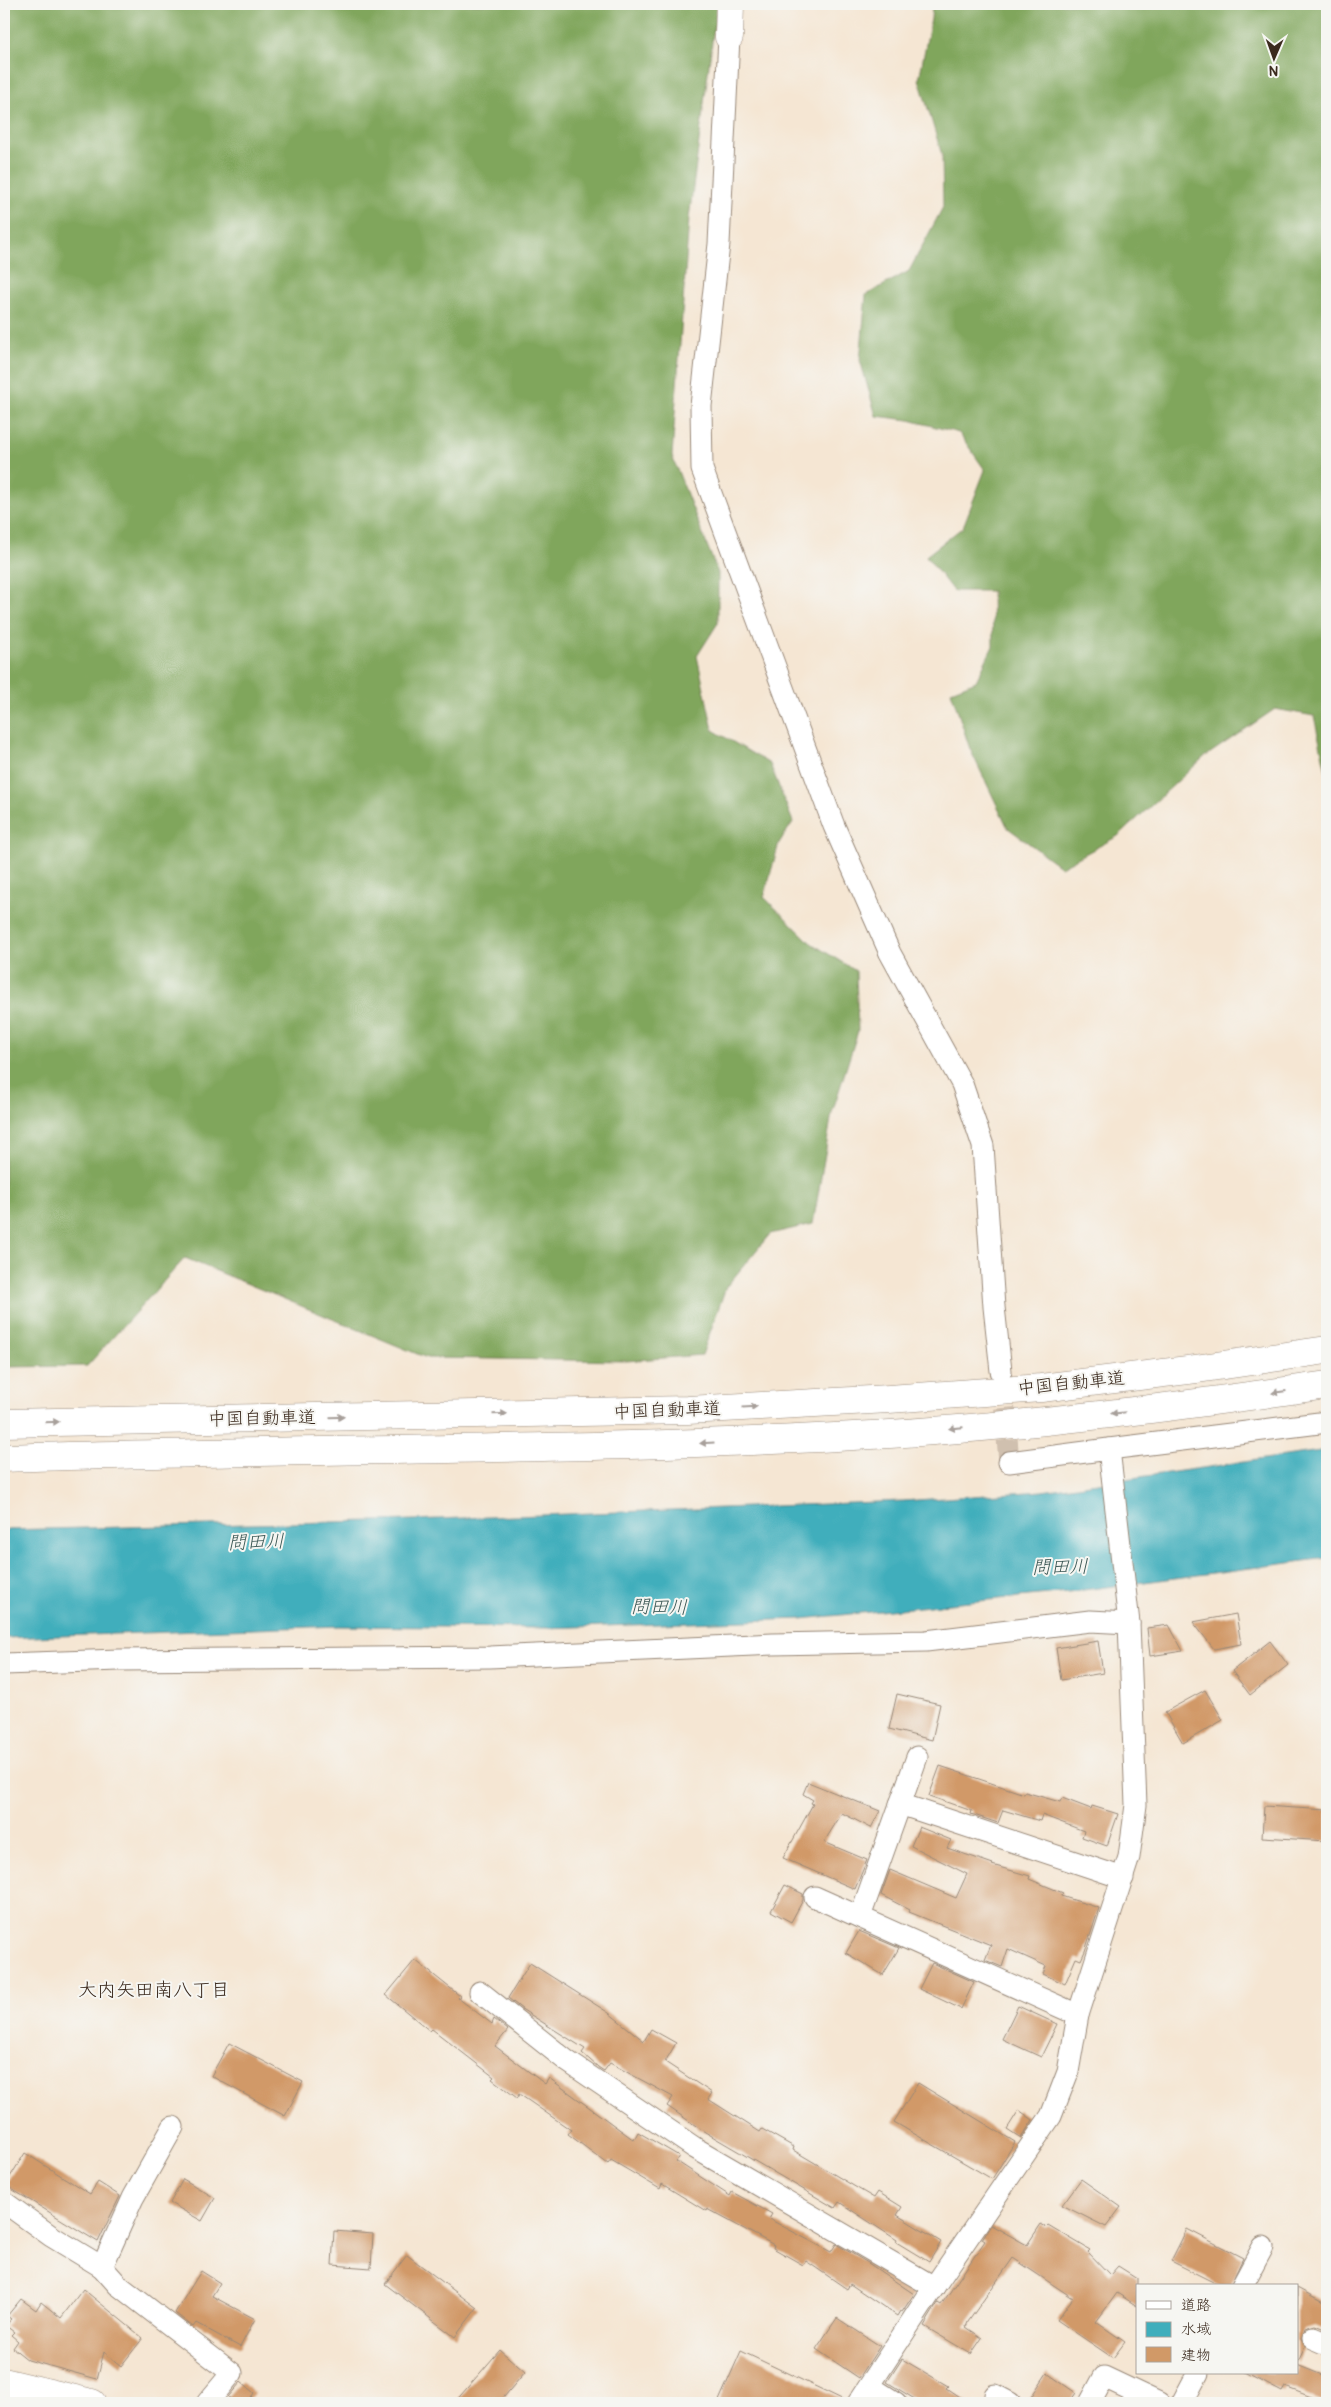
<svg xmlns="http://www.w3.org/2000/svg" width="1331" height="2407" font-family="Pangolin,'Klee One',sans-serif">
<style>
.forest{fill:#80a65c;stroke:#5e683d}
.water{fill:#3faebc;stroke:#3d6c6d}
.building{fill:#d19967}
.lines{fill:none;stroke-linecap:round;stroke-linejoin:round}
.minor-tunnel{stroke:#d0c0af;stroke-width:21;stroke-dasharray:21 11;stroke-linecap:butt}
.minor-casing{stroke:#988878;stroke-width:23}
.tertiary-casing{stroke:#988878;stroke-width:29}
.primary-casing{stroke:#988878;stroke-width:29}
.motorway-casing{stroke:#988878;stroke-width:29}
.minor{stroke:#fff;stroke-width:21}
.tertiary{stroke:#fff;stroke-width:28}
.primary{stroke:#fff;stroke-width:28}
.motorway{stroke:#fff;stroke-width:28}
.oneway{fill:#a79f9a}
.labels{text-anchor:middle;stroke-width:4;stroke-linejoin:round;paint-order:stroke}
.street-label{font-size:18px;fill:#3b2a1e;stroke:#f6f6f2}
.water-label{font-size:19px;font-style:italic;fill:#3c5855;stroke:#f6f6f2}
.neighbourhood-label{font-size:19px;fill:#3b2a1e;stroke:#f6f6f2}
</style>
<rect width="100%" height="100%" fill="#f6f6f2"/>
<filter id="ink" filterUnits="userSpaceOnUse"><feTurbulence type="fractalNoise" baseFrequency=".02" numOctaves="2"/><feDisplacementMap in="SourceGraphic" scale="10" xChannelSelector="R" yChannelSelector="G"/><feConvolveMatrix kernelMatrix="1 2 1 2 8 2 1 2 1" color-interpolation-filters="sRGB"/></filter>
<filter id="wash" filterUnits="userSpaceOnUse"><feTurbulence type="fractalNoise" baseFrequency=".0096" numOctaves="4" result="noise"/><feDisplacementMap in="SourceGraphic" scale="20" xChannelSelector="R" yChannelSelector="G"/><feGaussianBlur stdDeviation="1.12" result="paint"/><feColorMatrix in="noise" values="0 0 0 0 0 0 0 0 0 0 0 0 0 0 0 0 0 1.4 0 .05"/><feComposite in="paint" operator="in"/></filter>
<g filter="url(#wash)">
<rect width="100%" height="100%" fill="#f5e6d3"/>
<!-- forest -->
<g class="forest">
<path d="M 4,4 L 717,4 L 689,218 L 672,456 L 718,573 L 718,623 L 697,656 L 713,730 L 770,764 L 793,822 L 779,843 L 764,897 L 811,943 L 856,971 L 858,1031 L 832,1113 L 813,1224 L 770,1234 L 726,1287 L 702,1355 L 626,1361 L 427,1358 L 185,1258 L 87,1366 L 4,1367 Z"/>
<path d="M 932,4 L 1327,4 L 1327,776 L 1314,716 L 1275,709 L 1203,758 L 1118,836 L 1061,867 L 1008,828 L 970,749 L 951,691 L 976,681 L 993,646 L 992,591 L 953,591 L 926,556 L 963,527 L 985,470 L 959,433 L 909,420 L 876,416 L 860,360 L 866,295 L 909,271 L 943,207 L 942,155 L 919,79 L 931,19 Z"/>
</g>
<!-- water -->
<path class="water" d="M 1327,1450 L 1327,1558 L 1068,1592 L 801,1619 L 546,1628 L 339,1626 L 4,1638 L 4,1530 L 412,1520 L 903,1501 L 1042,1491 Z"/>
<g id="blocks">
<!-- building -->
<g class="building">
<path d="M 1236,1614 L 1241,1644 L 1214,1649 L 1193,1622 Z"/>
<path d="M 1169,1625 L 1183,1651 L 1150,1656 L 1147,1628 Z"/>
<path d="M 1098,1641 L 1103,1673 L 1061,1680 L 1056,1648 Z"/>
<path d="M 1270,1641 L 1288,1665 L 1250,1695 L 1232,1671 Z"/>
<path d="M 1205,1690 L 1223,1720 L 1183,1743 L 1165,1712 Z"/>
<path d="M 897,1694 L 940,1704 L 932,1740 L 889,1729 Z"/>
<path d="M 940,1766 L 1024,1794 L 1025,1792 L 1060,1802 L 1062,1798 L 1091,1809 L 1092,1806 L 1118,1814 L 1107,1846 L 1082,1837 L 1084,1831 L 1042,1815 L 1040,1821 L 1003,1810 L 998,1823 L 971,1814 L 972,1811 L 929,1796 Z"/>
<path d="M 808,1782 L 880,1811 L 871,1828 L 842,1813 L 824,1842 L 867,1860 L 855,1889 L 783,1858 L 813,1804 L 811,1803 L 813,1800 L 803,1794 Z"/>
<path d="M 1264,1806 L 1327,1810 L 1327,1841 L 1262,1837 Z"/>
<path d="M 919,1827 L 951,1840 L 947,1848 L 993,1864 L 992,1865 L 1030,1876 L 1029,1879 L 1063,1893 L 1061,1896 L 1099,1908 L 1085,1951 L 1081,1960 L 1076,1958 L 1065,1984 L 1043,1974 L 1046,1966 L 1008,1949 L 1002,1967 L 985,1960 L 991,1945 L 909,1912 L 910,1910 L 881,1895 L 890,1870 L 956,1898 L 967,1874 L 911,1846 Z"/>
<path d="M 785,1885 L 803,1894 L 803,1900 L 791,1922 L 771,1911 Z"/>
<path d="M 859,1931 L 899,1948 L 883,1975 L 846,1953 Z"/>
<path d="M 415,1960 L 460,1996 L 458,1998 L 492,2024 L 494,2019 L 508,2030 L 495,2046 L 545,2084 L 549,2078 L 634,2140 L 638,2132 L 679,2156 L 676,2161 L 730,2196 L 732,2192 L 772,2214 L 769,2219 L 831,2252 L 836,2244 L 868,2263 L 914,2294 L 902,2312 L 900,2311 L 897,2316 L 850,2284 L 847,2289 L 806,2261 L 803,2265 L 773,2248 L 774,2245 L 707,2209 L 706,2211 L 662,2184 L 660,2189 L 611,2160 L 608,2164 L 568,2134 L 571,2130 L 519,2094 L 517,2098 L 492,2079 L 494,2077 L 432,2029 L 430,2031 L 386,1995 Z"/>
<path d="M 530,1963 L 609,2013 L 644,2041 L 651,2029 L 676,2043 L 665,2062 L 712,2093 L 708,2099 L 760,2132 L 762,2129 L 794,2147 L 793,2150 L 874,2198 L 878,2192 L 902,2207 L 897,2215 L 941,2242 L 929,2262 L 896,2242 L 897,2240 L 839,2202 L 835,2208 L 705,2132 L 667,2106 L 673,2097 L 610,2063 L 604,2071 L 598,2067 L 582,2053 L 585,2049 L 523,2010 L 508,1998 Z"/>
<path d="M 932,1963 L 974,1982 L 961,2009 L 919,1989 Z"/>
<path d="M 1018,2006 L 1057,2024 L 1041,2057 L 1002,2039 Z"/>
<path d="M 229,2043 L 303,2082 L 285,2116 L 211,2076 Z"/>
<path d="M 918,2083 L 1015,2142 L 992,2179 L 894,2122 Z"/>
<path d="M 1019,2110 L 1033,2120 L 1021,2138 L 1007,2129 Z"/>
<path d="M 25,2153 L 90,2194 L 98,2182 L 120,2196 L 98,2242 L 5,2185 Z"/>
<path d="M 183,2179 L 215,2198 L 202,2221 L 170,2203 Z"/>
<path d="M 1081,2179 L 1121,2207 L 1106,2227 L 1062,2205 Z"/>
<path d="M 1041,2224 L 1046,2227 L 1048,2225 L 1090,2250 L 1088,2252 L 1110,2275 L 1118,2266 L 1137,2278 L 1137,2306 L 1117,2293 L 1096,2322 L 1125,2342 L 1113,2358 L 1057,2320 L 1073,2298 L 1013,2258 L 968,2322 L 966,2327 L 982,2338 L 971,2354 L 924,2326 L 938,2303 L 941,2305 L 985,2241 L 982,2239 L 991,2225 L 1027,2245 Z"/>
<path d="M 1187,2229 L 1243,2258 L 1230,2286 L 1221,2286 L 1171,2261 Z"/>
<path d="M 334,2231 L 373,2234 L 371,2268 L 332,2265 Z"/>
<path d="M 407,2255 L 477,2308 L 455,2337 L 385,2284 Z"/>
<path d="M 201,2271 L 220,2283 L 212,2296 L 255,2319 L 240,2347 L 196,2323 L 193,2327 L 175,2313 Z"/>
<path d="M 1297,2288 L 1327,2304 L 1327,2330 L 1315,2325 L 1305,2328 L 1301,2339 L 1305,2347 L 1297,2364 Z"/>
<path d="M 83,2289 L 143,2338 L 121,2366 L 104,2352 L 97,2379 L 28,2360 L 13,2348 L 18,2341 L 11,2335 L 14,2332 L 6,2326 L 11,2319 L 7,2316 L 21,2299 L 36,2310 L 41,2302 L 61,2318 Z"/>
<path d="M 837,2318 L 880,2346 L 859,2378 L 816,2349 Z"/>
<path d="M 500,2350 L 525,2372 L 499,2403 L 454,2403 Z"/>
<path d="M 741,2351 L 846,2401 L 846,2403 L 718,2403 Z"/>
<path d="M 902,2359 L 948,2386 L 946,2388 L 968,2403 L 921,2403 L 887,2382 Z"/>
<path d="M 1297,2365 L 1327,2377 L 1327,2403 L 1285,2387 L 1282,2392 L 1246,2373 L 1297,2373 Z"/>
<path d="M 1047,2373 L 1076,2393 L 1069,2403 L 1027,2403 Z"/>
<path d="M 241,2382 L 254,2393 L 247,2403 L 237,2403 L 228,2397 Z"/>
</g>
</g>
</g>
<g filter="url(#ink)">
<use href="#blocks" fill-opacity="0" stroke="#988878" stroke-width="1"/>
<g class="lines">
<!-- minor-tunnel -->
<path class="minor-tunnel" d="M 1002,1376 L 1009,1462"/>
<!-- minor casing -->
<g class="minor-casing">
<g id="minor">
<path d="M 729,37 L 719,244 L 701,406 L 702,469 L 834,826 L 890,953 L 962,1084 L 983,1146 L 994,1307 L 1001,1371"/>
<path d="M 1109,1449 L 1327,1422"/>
<path d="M 4,1664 L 119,1660 L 490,1657 L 773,1644 L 926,1641 L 1090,1621 L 1129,1623"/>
<path d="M 900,1804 L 1123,1878"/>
<path d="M 815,1897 L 1078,2015"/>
<path d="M 860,1917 L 917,1757"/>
<path d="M 480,1992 L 567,2061 L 695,2148 L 934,2287"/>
<path d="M 173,2127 L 133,2198 L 102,2267 L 118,2285 L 232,2373 L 207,2403"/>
<path d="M 4,2202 L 51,2236 L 102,2267"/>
<path d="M 1242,2286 L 1263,2247"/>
<path d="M 1313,2338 L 1327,2344"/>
<path d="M 871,2387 L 896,2403"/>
<path d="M 995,2395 L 1010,2403"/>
<path d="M 858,2403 L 934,2287 L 1051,2116 L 1068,2072 L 1078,2015 L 1129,1857 L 1136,1805 L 1129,1623 L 1109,1449 L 1009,1462"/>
<path d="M 1090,2403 L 1104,2377 L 1159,2403"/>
<path d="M 1182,2403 L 1198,2373"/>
</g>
</g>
<!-- tertiary casing -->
<g class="tertiary-casing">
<path id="tertiary" d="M 729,37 L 730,4"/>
</g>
<!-- primary casing -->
<g class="primary-casing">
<path id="primary" d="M 4,2382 L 92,2403"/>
</g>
<!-- motorway casing -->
<g class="motorway-casing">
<g id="motorway">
<path d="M 4,1423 L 688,1410 L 889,1399 L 1041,1388 L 1196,1369 L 1327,1350"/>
<path d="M 4,1458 C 299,1448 595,1452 890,1434 C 1036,1425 1182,1406 1327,1385"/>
</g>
</g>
<!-- minor -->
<use href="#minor" class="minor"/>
<!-- tertiary -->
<use href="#tertiary" class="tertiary"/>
<!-- primary -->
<use href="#primary" class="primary"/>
<!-- motorway -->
<use href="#motorway" class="motorway"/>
</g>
<!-- one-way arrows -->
<defs><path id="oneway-solid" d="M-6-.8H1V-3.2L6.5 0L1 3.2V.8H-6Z" transform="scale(1.25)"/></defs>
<g class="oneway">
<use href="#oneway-solid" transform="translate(1279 1392) rotate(172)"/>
<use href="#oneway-solid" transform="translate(750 1407) rotate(-3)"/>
<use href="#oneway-solid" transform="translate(1118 1413) rotate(174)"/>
<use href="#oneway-solid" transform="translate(500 1414) rotate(-1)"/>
<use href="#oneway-solid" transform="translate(337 1417) rotate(-1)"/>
<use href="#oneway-solid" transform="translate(52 1422) rotate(-2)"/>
<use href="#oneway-solid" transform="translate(956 1428) rotate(175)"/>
<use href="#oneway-solid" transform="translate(707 1443) rotate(177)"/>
</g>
</g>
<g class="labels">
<!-- street labels -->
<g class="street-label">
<text transform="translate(1071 1383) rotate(-6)" y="6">中国自動車道</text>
<text transform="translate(667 1410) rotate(-2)" y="6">中国自動車道</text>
<text transform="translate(262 1418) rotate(-1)" y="6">中国自動車道</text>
</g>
<!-- water labels -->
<g class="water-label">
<text transform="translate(256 1541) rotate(-2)" y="7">問田川</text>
<text transform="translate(1060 1566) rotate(-1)" y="7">問田川</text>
<text transform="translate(659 1606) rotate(1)" y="7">問田川</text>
</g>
<!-- neighbourhood labels -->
<g class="neighbourhood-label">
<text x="154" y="1996">大内矢田南八丁目</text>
</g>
</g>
<!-- margin -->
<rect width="1331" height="2407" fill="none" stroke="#f6f6f2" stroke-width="20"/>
<!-- legend -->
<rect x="1136" y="2284" width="162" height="90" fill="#f6f6f2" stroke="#aba49d"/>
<rect x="1146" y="2301" width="25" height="8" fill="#ffffff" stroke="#aba49d"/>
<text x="1181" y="2310" font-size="15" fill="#3b2a1e">道路</text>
<rect x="1146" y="2322" width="25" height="15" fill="#3faebc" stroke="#aba49d"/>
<text x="1181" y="2334" font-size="15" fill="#3b2a1e">水域</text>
<rect x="1146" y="2347" width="25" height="15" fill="#d19967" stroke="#aba49d"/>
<text x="1181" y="2360" font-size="15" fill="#3b2a1e">建物</text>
<!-- north arrow -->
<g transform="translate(1274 58) rotate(182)" stroke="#f6f6f2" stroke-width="4" paint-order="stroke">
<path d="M0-4L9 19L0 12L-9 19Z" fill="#3b2a1e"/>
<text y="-8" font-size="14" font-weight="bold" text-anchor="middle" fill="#3b2a1e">N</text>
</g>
</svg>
